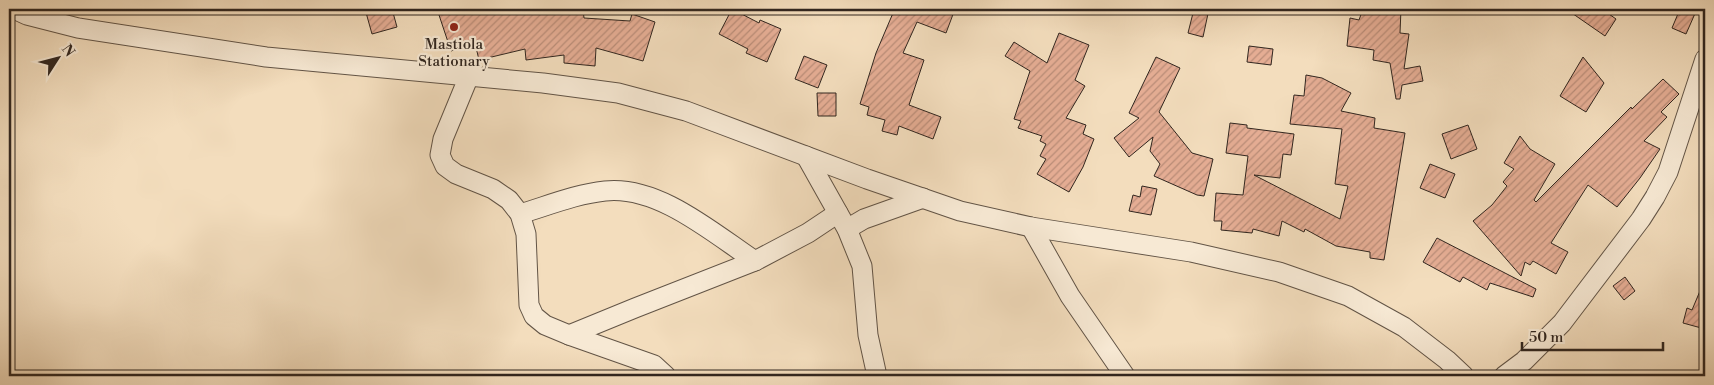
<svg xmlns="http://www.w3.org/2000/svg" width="1714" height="385" font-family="'Libre Bodoni',serif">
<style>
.building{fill:url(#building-hatch);stroke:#31261f}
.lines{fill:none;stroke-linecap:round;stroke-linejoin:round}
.minor-casing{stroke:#625446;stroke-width:21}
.minor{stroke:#f7e9d4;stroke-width:19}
.poi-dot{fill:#8f2418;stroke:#f7e9d4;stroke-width:2}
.labels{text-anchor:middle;stroke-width:4.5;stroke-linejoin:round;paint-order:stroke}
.poi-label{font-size:15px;fill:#31261f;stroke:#f7e9d4}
</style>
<defs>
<pattern id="building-hatch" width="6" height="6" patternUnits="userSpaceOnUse" patternTransform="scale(1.25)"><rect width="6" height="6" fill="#e5ad94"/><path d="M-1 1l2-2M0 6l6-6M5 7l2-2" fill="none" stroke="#ba8d78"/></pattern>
</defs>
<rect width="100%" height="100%" fill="#f3ddbd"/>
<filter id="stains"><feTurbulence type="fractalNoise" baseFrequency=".004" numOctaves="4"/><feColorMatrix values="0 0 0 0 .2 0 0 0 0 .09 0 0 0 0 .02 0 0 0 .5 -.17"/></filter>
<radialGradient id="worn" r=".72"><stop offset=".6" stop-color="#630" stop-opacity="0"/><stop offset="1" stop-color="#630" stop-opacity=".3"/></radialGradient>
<!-- building -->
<g class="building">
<path d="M 365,9 L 392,9 L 397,27 L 372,34 Z"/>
<path d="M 437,9 L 540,9 L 540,11 L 583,9 L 584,18 L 630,21 L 632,14 L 655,22 L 643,61 L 596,48 L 595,66 L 564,63 L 564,55 L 526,60 L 525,49 L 479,60 L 475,43 L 451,51 Z"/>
<path d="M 732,9 L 759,23 L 760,20 L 781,29 L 767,62 L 746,53 L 748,49 L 719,34 Z"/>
<path d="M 887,9 L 955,9 L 946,33 L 917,22 L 903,53 L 924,60 L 909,105 L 941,117 L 933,139 L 899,126 L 897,135 L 882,131 L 885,120 L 867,115 L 869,107 L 860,104 L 876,53 L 893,13 L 886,10 Z"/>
<path d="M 1194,9 L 1209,9 L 1203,37 L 1188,33 Z"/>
<path d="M 1363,9 L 1401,9 L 1400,33 L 1409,34 L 1404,69 L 1420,66 L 1423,81 L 1402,85 L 1400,99 L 1396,99 L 1390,63 L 1373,60 L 1374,50 L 1347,46 L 1350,18 L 1359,20 Z"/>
<path d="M 1566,9 L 1602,9 L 1616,19 L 1605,36 Z"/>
<path d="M 1680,9 L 1697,9 L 1686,34 L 1672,28 Z"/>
<path d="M 1059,33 L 1089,45 L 1075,80 L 1085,86 L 1066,118 L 1086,125 L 1083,134 L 1094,139 L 1083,167 L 1069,192 L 1037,174 L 1046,159 L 1040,156 L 1046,144 L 1040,141 L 1042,136 L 1018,128 L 1021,121 L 1014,119 L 1030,71 L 1005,56 L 1014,42 L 1047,63 Z"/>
<path d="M 1249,46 L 1273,49 L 1271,65 L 1247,62 Z"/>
<path d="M 804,56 L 827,65 L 818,88 L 795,79 Z"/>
<path d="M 1156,57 L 1180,68 L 1159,112 L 1192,153 L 1213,159 L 1204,196 L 1197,195 L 1154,176 L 1160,164 L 1150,151 L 1153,137 L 1129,157 L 1114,138 L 1139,118 L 1129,113 Z"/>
<path d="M 1583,57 L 1604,83 L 1586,112 L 1560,96 Z"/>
<path d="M 1306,75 L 1322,78 L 1351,93 L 1341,111 L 1375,118 L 1374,128 L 1405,133 L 1384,260 L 1370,258 L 1370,252 L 1336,246 L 1305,229 L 1304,232 L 1282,221 L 1279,236 L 1253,229 L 1252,233 L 1221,230 L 1222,221 L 1214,221 L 1216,193 L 1243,195 L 1248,156 L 1226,153 L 1230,123 L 1247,125 L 1247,128 L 1294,134 L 1291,155 L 1283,154 L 1280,178 L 1254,175 L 1340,219 L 1348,186 L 1335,184 L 1342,129 L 1290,124 L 1294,95 L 1304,96 Z"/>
<path d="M 1663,79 L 1679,94 L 1661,112 L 1667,117 L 1644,141 L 1660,149 L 1640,178 L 1617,207 L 1588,185 L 1551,243 L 1568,252 L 1556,274 L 1533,261 L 1530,265 L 1525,262 L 1521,276 L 1473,221 L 1492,205 L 1507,186 L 1503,182 L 1514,169 L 1504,163 L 1520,136 L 1530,149 L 1555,164 L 1534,200 L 1536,202 L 1631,107 L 1632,109 Z"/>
<path d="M 817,93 L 836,93 L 836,116 L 818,116 Z"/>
<path d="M 1468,125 L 1477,149 L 1451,159 L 1442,134 Z"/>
<path d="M 1430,164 L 1455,174 L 1445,198 L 1420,188 Z"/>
<path d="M 1142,186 L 1157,189 L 1151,215 L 1129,211 L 1133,195 L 1140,197 Z"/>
<path d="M 1437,238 L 1536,289 L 1533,297 L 1490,283 L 1487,290 L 1463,277 L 1460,282 L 1423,262 Z"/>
<path d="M 1625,277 L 1635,291 L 1624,300 L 1613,286 Z"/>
<path d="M 1705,279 L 1705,329 L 1683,323 L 1687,308 L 1692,310 Z"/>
</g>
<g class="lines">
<!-- minor casing -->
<g class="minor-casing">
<g id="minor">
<path d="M 14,9 L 27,15 L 78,28 L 266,57 L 543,83 L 618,93 L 686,111 L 867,179 L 960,211 L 1031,227 L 1191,252 L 1279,272 L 1348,296 L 1404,327 L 1447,360 L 1464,376"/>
<path d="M 469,76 L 443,139 L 440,155 L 445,166 L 456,174 L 493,189 L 509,200 L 520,214 L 526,234 L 529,305 L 534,316 L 545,325 L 569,335 L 654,365 L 666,376"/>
<path d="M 806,156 L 847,229 L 862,266 L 868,335 L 877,376"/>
<path d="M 520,214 C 547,206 576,194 605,191 C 658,185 713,233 755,261"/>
<path d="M 1031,227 L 1070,296 L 1125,376"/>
<path d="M 847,229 L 864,219 L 923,198"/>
<path d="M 569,335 L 635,308 L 755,261 L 808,233 L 838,213"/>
<path d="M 1504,376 L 1524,361 L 1562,323 L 1641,219 L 1655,197 L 1668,172 L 1705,59"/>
</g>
</g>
<!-- minor -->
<use href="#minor" class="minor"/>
</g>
<!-- markers -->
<circle class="poi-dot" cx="454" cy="27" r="5"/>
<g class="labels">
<!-- poi labels -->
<g class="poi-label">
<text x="454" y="49">Mastiola<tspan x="454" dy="17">Stationary</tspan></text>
</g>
</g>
<!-- margin -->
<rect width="1714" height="385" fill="none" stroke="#f3ddbd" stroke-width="30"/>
<rect x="10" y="10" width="1694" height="365" fill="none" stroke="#31261f" stroke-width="2.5"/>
<rect x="15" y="15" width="1684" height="355" fill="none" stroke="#31261f"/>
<!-- north arrow -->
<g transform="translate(58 58) rotate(54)" stroke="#f7e9d4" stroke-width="4" paint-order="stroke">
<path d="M0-4L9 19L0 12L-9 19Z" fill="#31261f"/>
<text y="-8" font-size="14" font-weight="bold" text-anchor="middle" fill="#31261f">N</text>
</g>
<!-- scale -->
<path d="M1522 342v8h141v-8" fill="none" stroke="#31261f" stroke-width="2.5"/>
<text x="1529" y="342" font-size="15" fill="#31261f" stroke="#f7e9d4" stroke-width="4" paint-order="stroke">50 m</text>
<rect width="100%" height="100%" filter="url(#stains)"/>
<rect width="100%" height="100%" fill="url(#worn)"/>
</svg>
